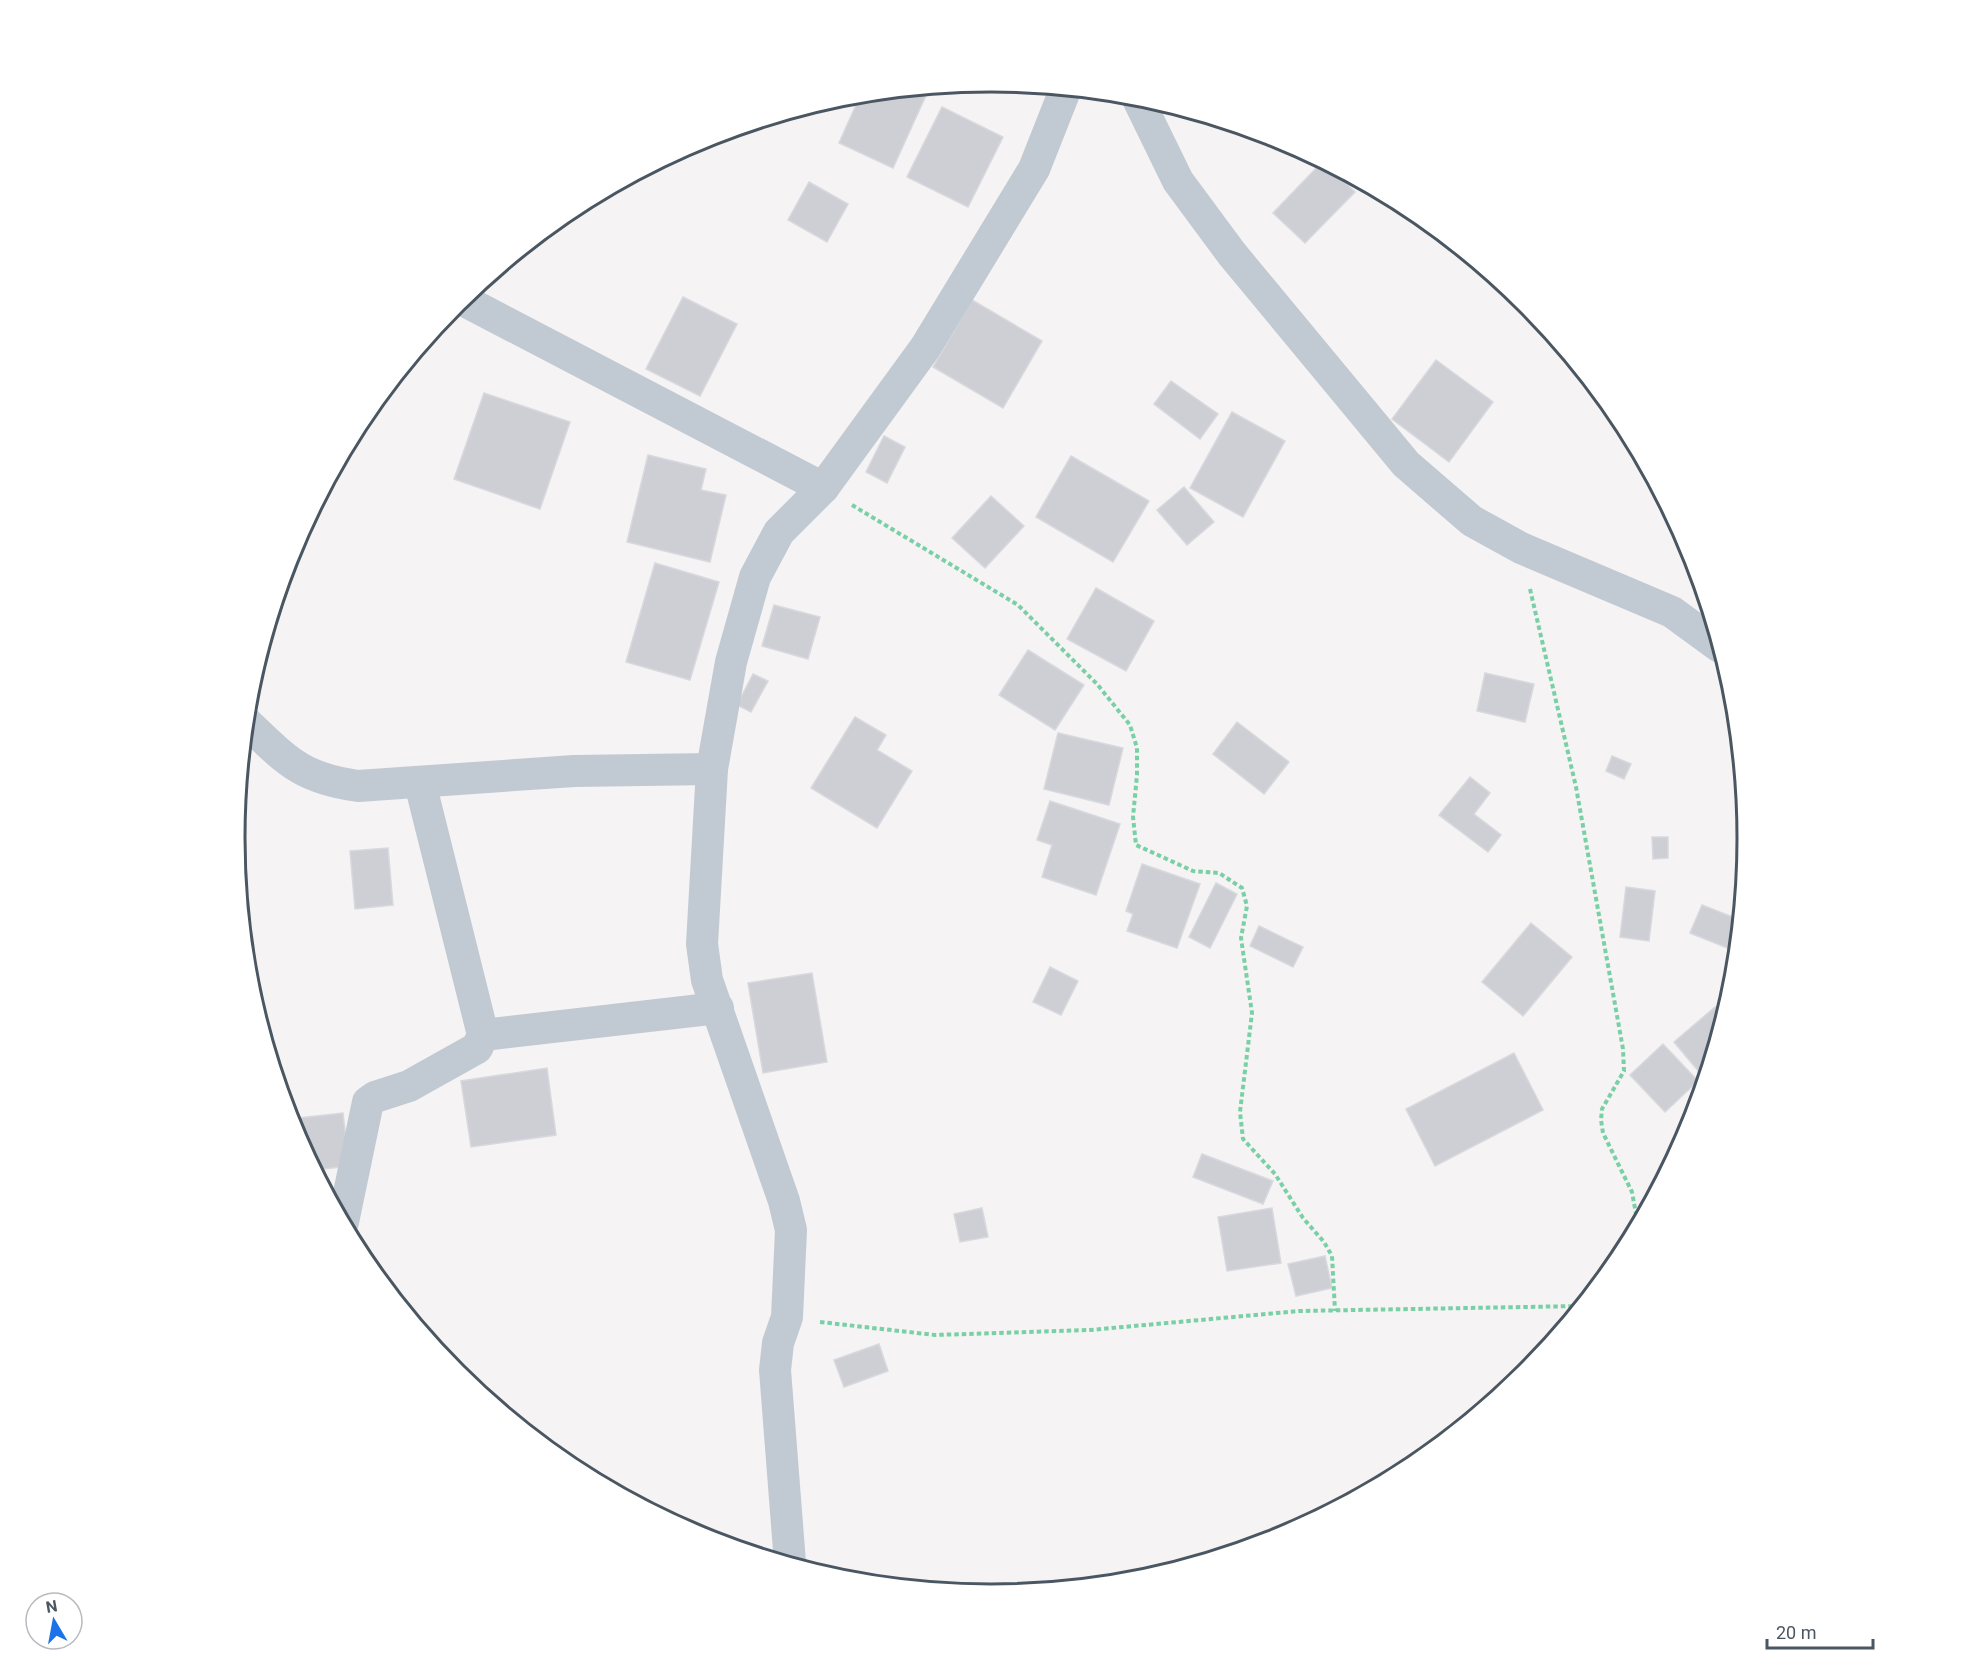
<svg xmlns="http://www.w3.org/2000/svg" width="1983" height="1675" font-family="Roboto,sans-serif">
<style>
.building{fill:#cdcfd5;stroke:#d7d9de;stroke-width:1.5}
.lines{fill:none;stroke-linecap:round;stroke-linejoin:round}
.path{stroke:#7ad0a6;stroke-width:4;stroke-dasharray:4.5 3;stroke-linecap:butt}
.street{stroke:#c1cad2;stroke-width:32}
.rim{fill:none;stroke:#4a5661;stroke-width:3}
</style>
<rect width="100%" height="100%" fill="#f5f3f3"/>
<!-- building -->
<g class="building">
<path d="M 916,88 L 927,93 L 893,168 L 839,143 L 861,94 Z"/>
<path d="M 942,107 L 1003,137 L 968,207 L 907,177 Z"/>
<path d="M 1323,161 L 1355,192 L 1305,243 L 1273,213 Z"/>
<path d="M 809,182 L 848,204 L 827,242 L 788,220 Z"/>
<path d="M 683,297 L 737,324 L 700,396 L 646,369 Z"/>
<path d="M 972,300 L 1042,341 L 1003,408 L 933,367 Z"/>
<path d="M 1436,360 L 1493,402 L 1449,462 L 1392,419 Z"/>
<path d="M 1171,381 L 1218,414 L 1200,439 L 1154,404 Z"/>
<path d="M 484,393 L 570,422 L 540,509 L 454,479 Z"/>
<path d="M 1232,412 L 1285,441 L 1243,517 L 1190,488 Z"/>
<path d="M 884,436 L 905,447 L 887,483 L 866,472 Z"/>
<path d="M 648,455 L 706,469 L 701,490 L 726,495 L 710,562 L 627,542 Z"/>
<path d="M 1071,456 L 1149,501 L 1113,562 L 1036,517 Z"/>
<path d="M 1184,487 L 1214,522 L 1187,545 L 1157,510 Z"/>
<path d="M 991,496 L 1024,526 L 985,568 L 952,538 Z"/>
<path d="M 655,563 L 719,582 L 690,680 L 626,662 Z"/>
<path d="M 1096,588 L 1154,621 L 1126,671 L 1067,639 Z"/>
<path d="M 774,605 L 820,617 L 808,659 L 762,646 Z"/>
<path d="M 1028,650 L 1084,685 L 1055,730 L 999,695 Z"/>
<path d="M 1485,673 L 1534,684 L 1525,722 L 1477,711 Z"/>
<path d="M 753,674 L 768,681 L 751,712 L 737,705 Z"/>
<path d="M 855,717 L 886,735 L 877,750 L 912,771 L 877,828 L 811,788 Z"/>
<path d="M 1237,722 L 1289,762 L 1264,794 L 1213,754 Z"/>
<path d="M 1058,733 L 1123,748 L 1109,805 L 1044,789 Z"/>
<path d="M 1612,756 L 1631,764 L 1624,779 L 1606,771 Z"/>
<path d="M 1470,777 L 1490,793 L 1474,814 L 1501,835 L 1488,852 L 1439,815 Z"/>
<path d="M 1050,801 L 1120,824 L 1096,895 L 1042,877 L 1052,845 L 1037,840 Z"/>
<path d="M 1652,837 L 1668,837 L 1668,858 L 1653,859 Z"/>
<path d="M 388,848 L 393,905 L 355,909 L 350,851 Z"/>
<path d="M 1142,864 L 1200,884 L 1177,948 L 1127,931 L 1133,914 L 1126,911 Z"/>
<path d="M 1216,883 L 1237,894 L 1210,948 L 1189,937 Z"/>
<path d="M 1626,887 L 1655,891 L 1649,941 L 1620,937 Z"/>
<path d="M 1702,905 L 1740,920 L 1730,949 L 1690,933 Z"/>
<path d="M 1531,923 L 1572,957 L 1523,1016 L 1482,982 Z"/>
<path d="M 1259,926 L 1303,947 L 1293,967 L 1250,946 Z"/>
<path d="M 1050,967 L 1078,981 L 1061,1015 L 1033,1002 Z"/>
<path d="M 812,973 L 827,1062 L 763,1073 L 748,983 Z"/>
<path d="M 1715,1007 L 1724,1017 L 1705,1079 L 1674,1042 Z"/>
<path d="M 1663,1044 L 1698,1081 L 1665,1112 L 1630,1075 Z"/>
<path d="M 1514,1053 L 1543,1110 L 1435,1166 L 1406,1109 Z"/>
<path d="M 547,1068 L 556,1135 L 471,1147 L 461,1081 Z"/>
<path d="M 343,1113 L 349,1166 L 315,1170 L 290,1119 Z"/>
<path d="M 1202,1154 L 1273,1181 L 1263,1204 L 1193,1177 Z"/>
<path d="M 982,1208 L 988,1237 L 960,1242 L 954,1214 Z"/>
<path d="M 1272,1208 L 1281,1263 L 1227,1271 L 1218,1217 Z"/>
<path d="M 1325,1256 L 1332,1288 L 1296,1296 L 1288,1264 Z"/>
<path d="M 879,1344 L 888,1371 L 844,1387 L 834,1360 Z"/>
</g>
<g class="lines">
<!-- path -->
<g class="path">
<path d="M 852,505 L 1018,605 L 1097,684 L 1130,725 L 1137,748 L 1137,775 L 1133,817 L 1136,845 L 1193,871 L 1219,873 L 1242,888 L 1247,906 L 1241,938 L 1252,1013 L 1240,1112 L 1243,1139 L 1275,1174 L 1303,1218 L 1324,1242 L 1332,1256 L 1335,1311"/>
<path d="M 1530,589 L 1576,787 L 1623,1049 L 1624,1071 L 1602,1109 L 1601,1120 L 1603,1133 L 1632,1192 L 1638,1225"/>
<path d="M 820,1322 L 935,1335 L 1090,1330 L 1299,1311 L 1581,1306"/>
</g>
<!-- street -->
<g class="street">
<path d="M 1136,95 L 1178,181 L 1232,254 L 1406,464 L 1472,521 L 1521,548 L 1672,612 L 1720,647"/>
<path d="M 461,299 L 823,488"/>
<path d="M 246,722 C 287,761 301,778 358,786 L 574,771 L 712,769"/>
<path d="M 483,1035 L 718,1008"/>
<path d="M 343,1222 L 368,1102 L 375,1097 L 409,1086 L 477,1048 L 483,1035 L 420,783"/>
<path d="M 790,1563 L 775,1370 L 778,1343 L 787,1317 L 791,1230 L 784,1201 L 707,980 L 702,944 L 712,769 L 731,662 L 755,577 L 779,532 L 823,488 L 925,348 L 1034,169 L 1066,88"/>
</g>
</g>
<!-- crop -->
<path d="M0 0H1983V1675H0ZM245 838a746 746 0 1 1 1492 0a746 746 0 1 1-1492 0Z" fill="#fff" fill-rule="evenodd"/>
<path class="rim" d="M245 838a746 746 0 1 1 1492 0a746 746 0 1 1-1492 0Z"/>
<!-- north arrow -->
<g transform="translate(54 1621) rotate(350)"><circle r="28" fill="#ffffff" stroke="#b7bbc0" stroke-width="1.5"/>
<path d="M0-4.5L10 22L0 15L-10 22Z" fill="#1a73e8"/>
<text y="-9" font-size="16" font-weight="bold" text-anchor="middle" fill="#4a5661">N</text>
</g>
<!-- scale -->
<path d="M1767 1639v9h106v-9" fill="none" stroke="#4a5661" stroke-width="3"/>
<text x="1776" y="1639" font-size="18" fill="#4a5661" stroke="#ffffff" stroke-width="4.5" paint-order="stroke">20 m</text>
</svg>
